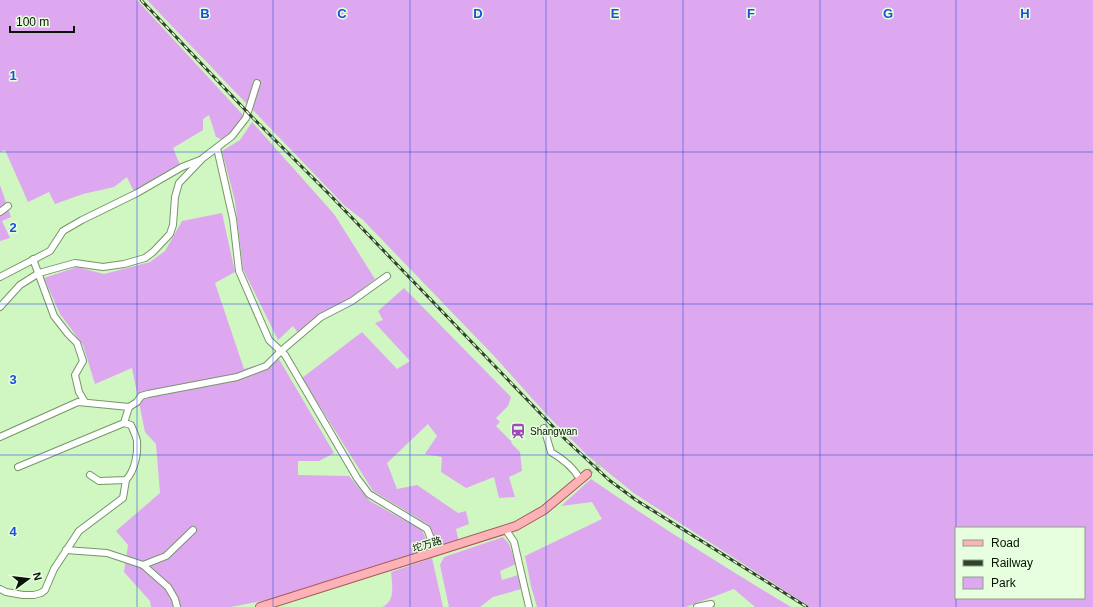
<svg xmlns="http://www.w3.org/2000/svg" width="1093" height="607" font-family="Arial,'Noto Sans SC',sans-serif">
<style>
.green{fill:#dea8f1;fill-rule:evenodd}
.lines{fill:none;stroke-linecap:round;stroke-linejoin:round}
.minor-tunnel{stroke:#b2d4a5;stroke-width:6;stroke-dasharray:6 3;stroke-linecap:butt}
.minor-casing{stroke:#759768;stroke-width:8}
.major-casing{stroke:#a65a59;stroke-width:10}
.minor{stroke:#fff;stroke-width:6}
.major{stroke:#fdb2b8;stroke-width:8}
.rail-casing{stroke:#30422a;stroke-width:3}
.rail{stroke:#e7fedf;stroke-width:1.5;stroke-dasharray:4.5;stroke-linecap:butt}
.grid{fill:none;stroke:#1d4ed8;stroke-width:1;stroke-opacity:0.55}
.labels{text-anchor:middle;stroke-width:3;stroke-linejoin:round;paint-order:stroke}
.poi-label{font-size:10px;fill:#071403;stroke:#e7fedf;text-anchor:start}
.street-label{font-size:10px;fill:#071403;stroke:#e7fedf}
.grid-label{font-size:13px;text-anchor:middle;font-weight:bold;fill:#1d4ed8;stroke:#e7fedf;stroke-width:3;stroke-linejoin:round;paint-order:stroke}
</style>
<rect width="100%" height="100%" fill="#d0f6c2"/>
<!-- green -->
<g class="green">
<path d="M 0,0 L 137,0 L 243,115 L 234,132 L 223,140 L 216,137 L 209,115 L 203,119 L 203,130 L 173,148 L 180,165 L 134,192 L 127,177 L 114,187 L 83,194 L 55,204 L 49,192 L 28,202 L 5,150 L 0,152 Z"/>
<path d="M 147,0 L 1093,0 L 1093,607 L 810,607 L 635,494 L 588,456 L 548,416 L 495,357 L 363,220 L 345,206 ZM 956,528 L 1084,528 L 1084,598 L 956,598 Z"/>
<path d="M 252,122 L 334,214 L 375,279 L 352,297 L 316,317 L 298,333 L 293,326 L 278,340 L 243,269 L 235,201 L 222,151 L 240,140 Z"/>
<path d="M 0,185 L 11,217 L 2,221 L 10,238 L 0,241 Z"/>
<path d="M 222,213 L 235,272 L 215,283 L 244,369 L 279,359 L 334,453 L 319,461 L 298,461 L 298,475 L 349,476 L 370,501 L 422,530 L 431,551 L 282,597 L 231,607 L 151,607 L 150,601 L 124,572 L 128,545 L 116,531 L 160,493 L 156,444 L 145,432 L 132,368 L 95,384 L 83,345 L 60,314 L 44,278 L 77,267 L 104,274 L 150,262 L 165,251 L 182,221 Z"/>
<path d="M 404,288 L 511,397 L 508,406 L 496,418 L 500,422 L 496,426 L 512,442 L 511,443 L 520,452 L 522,471 L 509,477 L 515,497 L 499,498 L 494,477 L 466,488 L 441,472 L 442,457 L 425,454 L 437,436 L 428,424 L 387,463 L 397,489 L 417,485 L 458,513 L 466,511 L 469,524 L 456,529 L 459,543 L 440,548 L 429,525 L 373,491 L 302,378 L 362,332 L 397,369 L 410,361 L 375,323 L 383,320 L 378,311 Z"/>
<path d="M 591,479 C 656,524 723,566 791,607 L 755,607 L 734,589 L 686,607 L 537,607 L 531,586 L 525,556 L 602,519 L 592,502 L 561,506 Z"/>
<path d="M 503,537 L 509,544 L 516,564 L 500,571 L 502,580 L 518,575 L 521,589 L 493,597 L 480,607 L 449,607 L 440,565 L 444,557 Z"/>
<path d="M 432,558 L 443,607 L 382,607 C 396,602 392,583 391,572 Z"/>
</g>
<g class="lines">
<!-- minor-tunnel -->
<path class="minor-tunnel" d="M 587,474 L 602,462"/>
<!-- minor casing -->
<g class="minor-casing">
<g id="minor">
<path d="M 217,148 L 233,219 L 239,271 L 269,340 L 285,355 L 357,478 L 369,494 L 427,529 L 436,551"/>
<path d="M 0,212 L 8,206"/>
<path d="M 33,259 L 54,316 L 68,334 L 77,343 L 83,361 L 75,375 L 79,392 L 85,402"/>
<path d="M 0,277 L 50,251 L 63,231 L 82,220 L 137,193 L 182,167 L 200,160"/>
<path d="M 0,307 L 20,285 L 39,273 L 75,263 L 103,267 L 124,264 L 145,258 L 153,252 L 170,234 L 173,225 L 175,197 L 179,183 L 203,158 L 232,136 L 246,118 L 257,83"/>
<path d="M 544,428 L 551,452 C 563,459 573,467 580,479"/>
<path d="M 0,437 L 78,402 L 129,407 L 137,402 L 141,396 L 148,394 L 237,377 L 266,366 L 281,351 L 321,317 L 352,301 L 387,276"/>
<path d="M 18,467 L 124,423 L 129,407"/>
<path d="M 90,475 L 99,481 L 126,480 C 135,470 138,454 137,441 C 136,436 133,430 131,425 L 124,423"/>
<path d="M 506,530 L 514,542 L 529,607"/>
<path d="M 66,550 L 107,553 L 143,565 L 168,587 L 175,599 L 177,607"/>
<path d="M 143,565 L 166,556 L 193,530"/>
<path d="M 0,589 L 6,592 L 23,595 L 34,595 L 41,593 L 45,590 L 54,569 L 79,531 L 123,498 L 126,480"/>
<path d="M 697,607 L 711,604"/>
</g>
</g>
<!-- major casing -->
<g class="major-casing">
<path id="major" d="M 260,607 L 516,526 L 544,510 L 587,474"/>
</g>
<!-- minor -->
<use href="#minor" class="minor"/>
<!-- major -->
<use href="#major" class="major"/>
<!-- rail casing -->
<g class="rail-casing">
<path id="rail" d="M 141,0 L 252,117 L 329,194 L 566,440 L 609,480 L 636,500 L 807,607"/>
</g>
<!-- rail -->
<use href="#rail" class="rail"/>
</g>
<!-- grid -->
<path class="grid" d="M 137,0 L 137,607M 273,0 L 273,607M 410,0 L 410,607M 546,0 L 546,607M 683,0 L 683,607M 820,0 L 820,607M 956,0 L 956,528M 0,152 L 1093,152M 0,304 L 1093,304M 0,455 L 1093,455M 956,598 L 956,607"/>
<!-- icons -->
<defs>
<g id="station-bare" transform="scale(1.2)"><path d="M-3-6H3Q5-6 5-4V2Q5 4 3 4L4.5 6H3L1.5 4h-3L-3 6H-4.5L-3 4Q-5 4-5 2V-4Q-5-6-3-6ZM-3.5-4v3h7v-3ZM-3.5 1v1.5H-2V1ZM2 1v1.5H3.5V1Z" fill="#9e4ab9" stroke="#e7fedf" stroke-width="2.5" paint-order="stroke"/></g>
</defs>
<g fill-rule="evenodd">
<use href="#station-bare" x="518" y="431"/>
</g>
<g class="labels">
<!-- poi labels -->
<g class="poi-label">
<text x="530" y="435">Shangwan</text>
</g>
<!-- street labels -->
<g class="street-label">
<text transform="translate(427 544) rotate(-17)" y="4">坨万路</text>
</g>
</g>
<g class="grid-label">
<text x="205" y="18">B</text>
<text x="342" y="18">C</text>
<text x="478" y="18">D</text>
<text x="615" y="18">E</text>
<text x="751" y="18">F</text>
<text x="888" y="18">G</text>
<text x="1025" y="18">H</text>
<text x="13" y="80">1</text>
<text x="13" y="232">2</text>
<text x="13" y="384">3</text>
<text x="13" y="536">4</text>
</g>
<!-- legend -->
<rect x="955" y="527" width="130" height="72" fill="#e7fedf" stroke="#8da087"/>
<rect x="963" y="540" width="20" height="6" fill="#fdb2b8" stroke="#8da087"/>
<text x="991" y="547" font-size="12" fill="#071403">Road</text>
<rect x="963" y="560" width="20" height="6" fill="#30422a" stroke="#8da087"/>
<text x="991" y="567" font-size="12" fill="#071403">Railway</text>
<rect x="963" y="577" width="20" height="12" fill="#dea8f1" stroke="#8da087"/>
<text x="991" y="587" font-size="12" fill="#071403">Park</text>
<!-- north arrow -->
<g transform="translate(28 579) rotate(75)" stroke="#e7fedf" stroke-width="3" paint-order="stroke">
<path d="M0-3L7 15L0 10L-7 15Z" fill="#071403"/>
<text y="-6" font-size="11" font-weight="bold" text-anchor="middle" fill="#071403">N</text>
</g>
<!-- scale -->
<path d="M10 26v6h64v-6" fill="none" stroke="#071403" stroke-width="2"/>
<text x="16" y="26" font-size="12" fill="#071403" stroke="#e7fedf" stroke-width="3" paint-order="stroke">100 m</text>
</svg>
